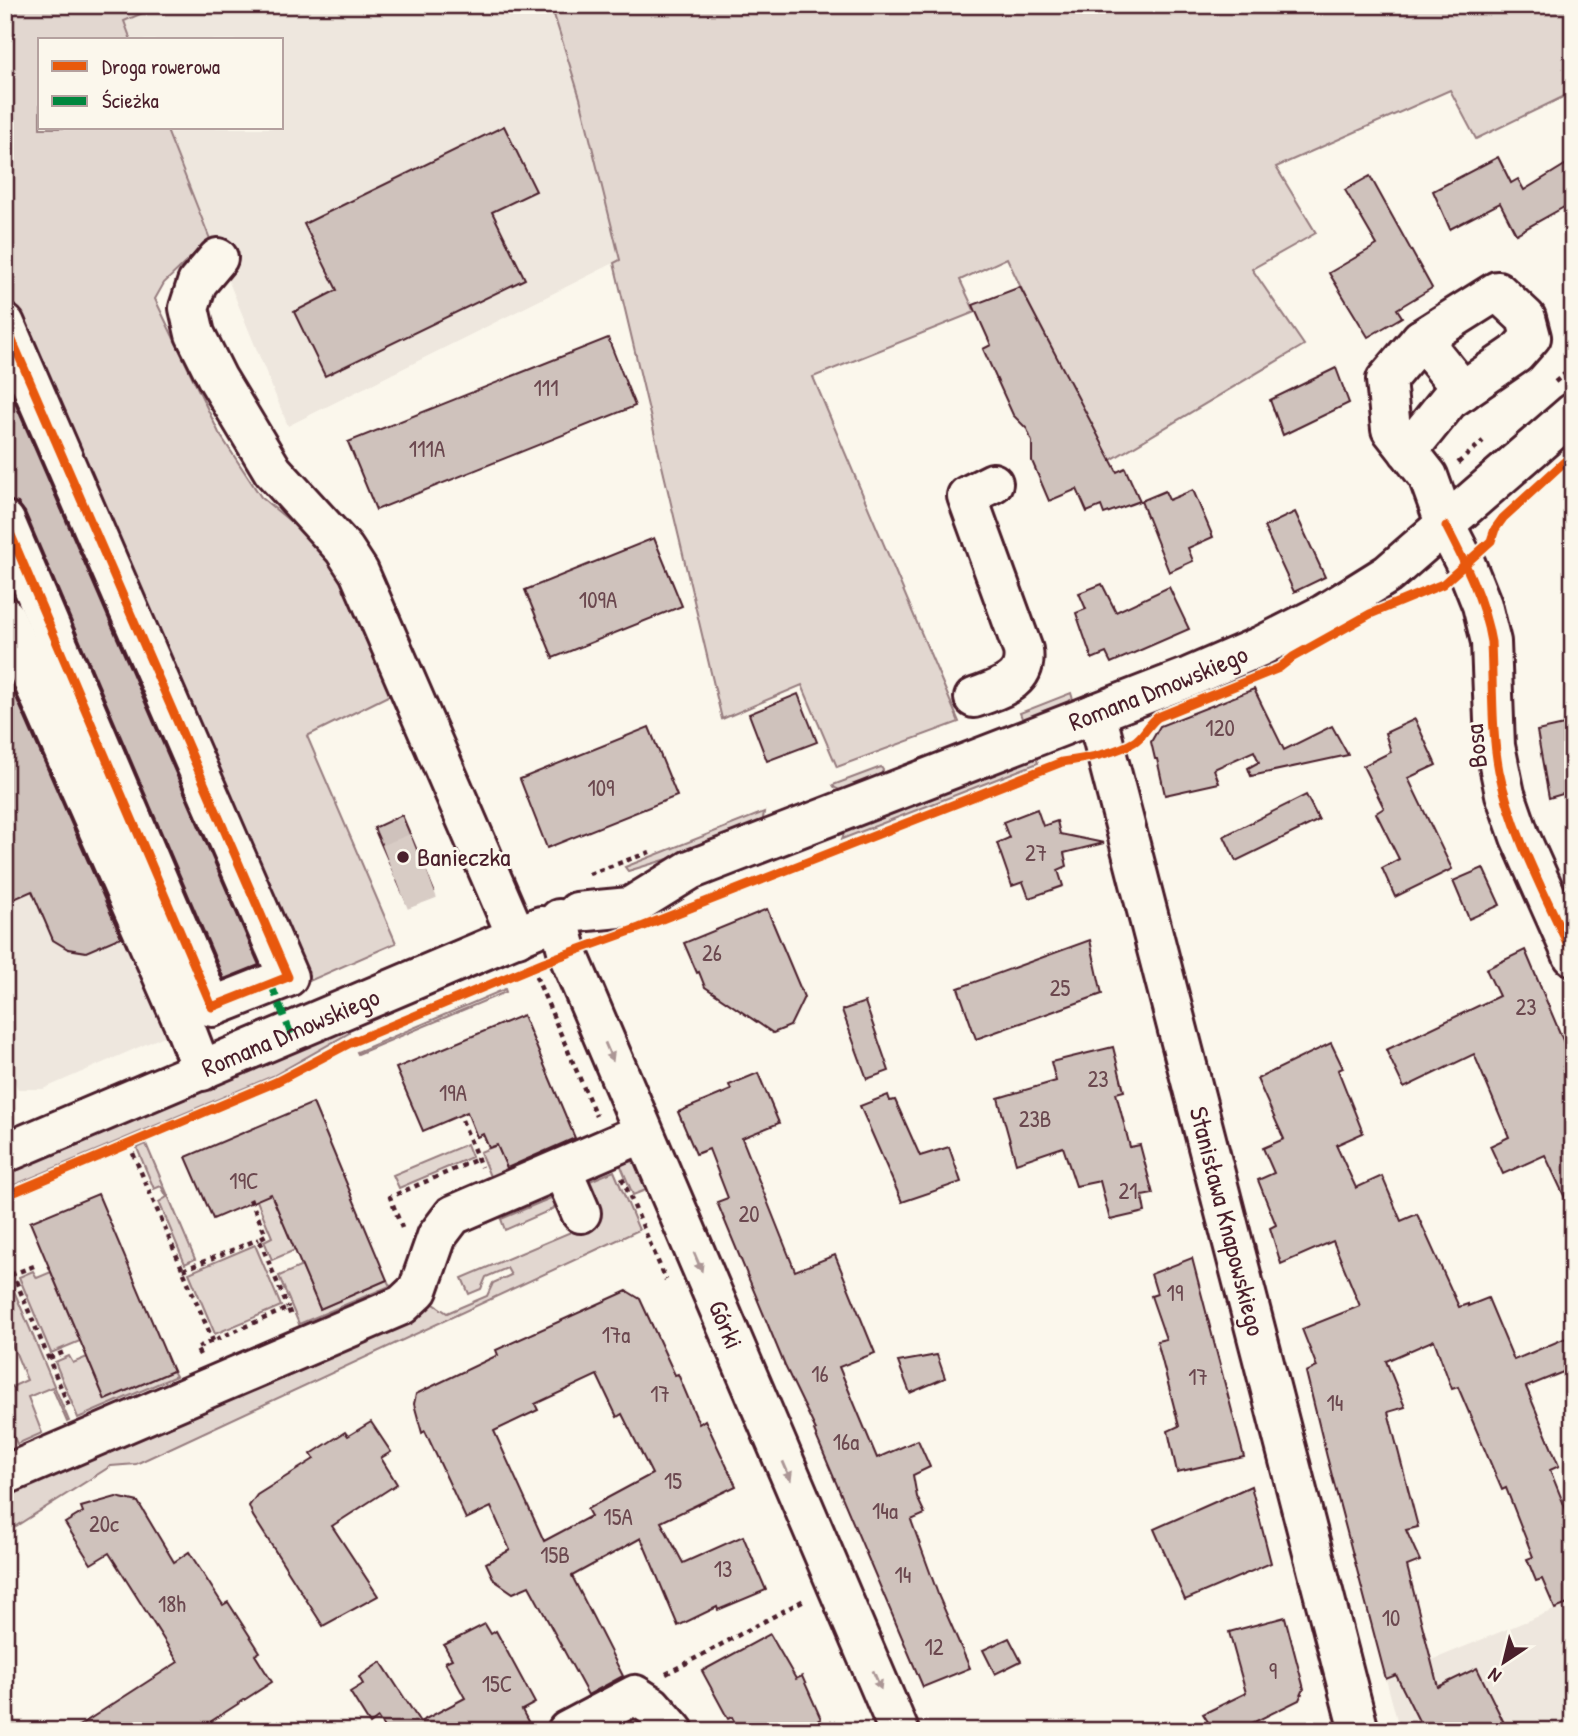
<svg xmlns="http://www.w3.org/2000/svg" width="1578" height="1736" font-family="'Patrick Hand',sans-serif">
<style>
.built{fill:#eee7de}
.green{fill:#e2d7d0;stroke:#967b7e;stroke-width:2}
.building{fill:#cfc2bc;stroke:#4a1f2b;stroke-width:2;fill-rule:evenodd}
.lines{fill:none;stroke-linecap:round;stroke-linejoin:round}
.minor-tunnel{stroke:#d8ccc5;stroke-width:38;stroke-dasharray:38 19;stroke-linecap:butt}
.minor-casing{stroke:#4a1f2b;stroke-width:44}
.path{stroke:#4a1f2b;stroke-width:4.5;stroke-dasharray:5 5;stroke-linecap:butt}
.minor{stroke:#fbf7ec;stroke-width:38}
.quiet{stroke:#00873e;stroke-width:7;stroke-dasharray:14 7;stroke-linecap:butt}
.cycleway-casing{stroke:#fbf7ec;stroke-width:13}
.cycleway{stroke:#e8590c;stroke-width:9}
.oneway{fill:#ab9695}
.poi-dot{fill:#4a1f2b;stroke:#fbf7ec;stroke-width:2.5}
.labels{text-anchor:middle;stroke-width:6;stroke-linejoin:round;paint-order:stroke}
.number-label{font-size:23px;fill:#6b484f}
.street-label{font-size:26px;fill:#4a1f2b;stroke:#fbf7ec}
.poi-label{font-size:26px;fill:#4a1f2b;stroke:#fbf7ec;text-anchor:start}
</style>
<rect width="100%" height="100%" fill="#fbf7ec"/>
<filter id="ink" filterUnits="userSpaceOnUse"><feTurbulence type="fractalNoise" baseFrequency=".0143" numOctaves="2"/><feDisplacementMap in="SourceGraphic" scale="14" xChannelSelector="R" yChannelSelector="G"/><feConvolveMatrix kernelMatrix="1 2 1 2 8 2 1 2 1" color-interpolation-filters="sRGB"/></filter>
<g filter="url(#ink)">
<!-- built -->
<g class="built">
<path d="M 161,5 L 551,5 L 580,98 L 620,260 L 288,426 L 166,128 L 282,128 L 282,40 L 131,40 L 124,21 Z"/>
<path d="M 5,578 L 165,942 L 185,1027 L 43,1089 L 18,1089 L 5,1063 Z"/>
<path d="M 1573,1602 L 1573,1731 L 1400,1731 L 1386,1679 Z"/>
</g>
<!-- green -->
<g class="green">
<path d="M 5,5 L 161,5 L 124,21 L 131,40 L 40,40 L 40,128 L 166,128 L 210,239 L 164,283 L 155,299 L 219,433 L 261,497 L 328,553 L 343,571 L 396,692 L 307,736 L 396,943 L 298,986 L 5,305 Z"/>
<path d="M 551,5 L 1573,5 L 1573,92 L 1476,139 L 1450,90 L 1276,167 L 1316,233 L 1252,269 L 1304,345 L 1104,464 L 1007,258 L 960,280 L 975,312 L 813,377 L 959,722 L 837,767 L 802,685 L 722,719 L 614,263 L 620,260 L 580,98 Z"/>
<path d="M 1071,693 L 1074,703 L 1024,723 L 1020,713 Z"/>
<path d="M 1035,754 L 1038,763 L 842,839 L 846,828 Z"/>
<path d="M 881,767 L 883,770 L 879,779 L 844,792 L 835,788 L 833,785 Z"/>
<path d="M 764,812 L 762,825 L 691,852 L 628,871 L 625,867 Z"/>
<path d="M 505,989 L 506,992 L 358,1054 L 357,1052 Z"/>
<path d="M 347,1028 L 349,1033 L 273,1076 L 5,1189 L 5,1171 Z"/>
<path d="M 146,1144 L 195,1259 L 185,1264 L 159,1202 L 167,1197 L 161,1186 L 154,1189 L 137,1148 Z"/>
<path d="M 467,1144 L 472,1157 L 399,1188 L 393,1175 Z"/>
<path d="M 497,1145 L 510,1174 L 493,1184 L 480,1152 Z"/>
<path d="M 618,1159 C 638,1158 643,1171 651,1188 L 633,1195 Z"/>
<path d="M 614,1171 L 639,1230 L 136,1464 L 111,1466 L 5,1533 L 5,1486 L 428,1300 L 447,1313 L 487,1296 L 493,1283 L 511,1275 L 507,1268 L 486,1277 L 481,1289 L 469,1294 L 462,1278 L 597,1221 L 585,1183 Z"/>
<path d="M 267,1184 L 295,1250 L 272,1260 L 264,1241 L 272,1237 L 253,1191 Z"/>
<path d="M 558,1195 L 559,1203 L 553,1209 L 505,1230 L 501,1219 Z"/>
<path d="M 255,1245 L 281,1306 L 215,1334 L 189,1273 Z"/>
<path d="M 302,1266 L 320,1309 L 387,1280 L 390,1286 L 299,1324 L 279,1276 Z"/>
<path d="M 33,1271 L 37,1278 L 51,1272 L 80,1341 L 51,1353 L 19,1277 Z"/>
<path d="M 6,1272 L 69,1421 L 67,1422 L 52,1387 L 28,1397 L 42,1433 L 17,1444 L 5,1417 L 5,1390 L 27,1380 L 5,1327 Z"/>
<path d="M 69,1356 L 73,1363 L 87,1357 L 105,1400 L 173,1371 L 176,1376 L 78,1418 L 55,1362 Z"/>
</g>
<!-- building -->
<g class="building">
<path d="M 504,126 L 536,191 L 492,212 L 525,279 L 325,376 L 294,312 L 337,290 L 304,224 Z"/>
<path d="M 1498,157 L 1511,183 L 1518,179 L 1524,190 L 1573,160 L 1573,202 L 1516,234 L 1500,203 L 1450,229 L 1433,191 Z"/>
<path d="M 1370,176 L 1432,288 L 1397,309 L 1402,317 L 1368,337 L 1329,273 L 1377,245 L 1345,190 Z"/>
<path d="M 1020,287 L 1117,472 L 1125,468 L 1140,501 L 1104,514 L 1101,506 L 1087,512 L 1077,489 L 1049,501 L 1032,461 L 1032,442 L 1027,429 L 1013,415 L 983,349 L 991,345 L 973,305 Z"/>
<path d="M 608,338 L 635,406 L 376,510 L 348,442 Z"/>
<path d="M 1336,368 L 1349,403 L 1283,435 L 1270,400 Z"/>
<path d="M 5,380 L 259,965 L 224,979 L 25,512 L 18,503 L 5,500 Z"/>
<path d="M 1193,490 L 1213,537 L 1188,548 L 1193,561 L 1169,572 L 1141,501 L 1165,491 L 1169,500 Z"/>
<path d="M 1295,512 L 1325,577 L 1294,592 L 1264,527 Z"/>
<path d="M 654,538 L 682,606 L 553,658 L 525,590 Z"/>
<path d="M 1102,584 L 1116,612 L 1169,587 L 1189,629 L 1111,663 L 1106,653 L 1092,659 L 1076,613 L 1086,609 L 1079,593 Z"/>
<path d="M 5,672 L 121,937 L 86,952 L 68,949 L 53,940 L 32,891 L 5,903 Z"/>
<path d="M 1254,689 L 1284,750 L 1332,726 L 1348,755 L 1251,776 L 1248,768 L 1259,762 L 1254,751 L 1214,769 L 1219,783 L 1165,795 L 1157,759 L 1155,759 L 1151,742 L 1160,726 Z"/>
<path d="M 798,694 L 817,742 L 767,761 L 749,714 Z"/>
<path d="M 1415,719 L 1436,765 L 1408,778 L 1452,869 L 1395,897 L 1382,868 L 1399,859 L 1376,813 L 1384,808 L 1363,766 L 1391,752 L 1385,733 Z"/>
<path d="M 1573,723 L 1573,791 L 1549,798 L 1537,731 Z"/>
<path d="M 649,727 L 677,796 L 547,848 L 520,779 Z"/>
<path d="M 1306,795 L 1319,820 L 1236,861 L 1224,836 Z"/>
<path d="M 1037,809 L 1043,826 L 1057,821 L 1060,834 L 1104,843 L 1064,853 L 1067,866 L 1058,870 L 1063,886 L 1029,898 L 1023,882 L 1012,886 L 997,843 L 1009,838 L 1003,822 Z"/>
<path d="M 402,815 L 434,891 L 407,903 L 374,828 Z"/>
<path d="M 1483,868 L 1500,905 L 1469,919 L 1453,881 Z"/>
<path d="M 767,909 L 804,997 L 790,1026 L 773,1033 L 705,987 L 699,972 L 697,973 L 684,943 Z"/>
<path d="M 1090,940 L 1102,994 L 976,1039 L 958,988 Z"/>
<path d="M 1525,950 L 1573,1064 L 1573,1215 L 1545,1155 L 1503,1174 L 1490,1146 L 1509,1137 L 1474,1054 L 1404,1088 L 1386,1050 L 1499,996 L 1486,969 Z"/>
<path d="M 865,1002 L 889,1071 L 867,1079 L 842,1010 Z"/>
<path d="M 523,1015 L 575,1138 L 507,1168 L 497,1145 L 489,1148 L 483,1134 L 477,1137 L 467,1112 L 423,1131 L 396,1068 Z"/>
<path d="M 1331,1043 L 1343,1068 L 1338,1070 L 1363,1133 L 1336,1145 L 1356,1188 L 1382,1176 L 1401,1221 L 1417,1214 L 1459,1307 L 1468,1304 L 1468,1306 L 1488,1298 L 1514,1360 L 1573,1335 L 1573,1368 L 1526,1387 L 1559,1466 L 1550,1470 L 1573,1527 L 1573,1602 L 1555,1609 L 1542,1579 L 1536,1581 L 1527,1559 L 1533,1557 L 1506,1488 L 1502,1490 L 1458,1387 L 1452,1389 L 1434,1340 L 1386,1361 L 1405,1407 L 1388,1412 L 1418,1527 L 1406,1530 L 1420,1561 L 1407,1566 L 1438,1687 L 1477,1668 L 1508,1731 L 1424,1731 L 1396,1675 L 1386,1679 L 1327,1457 L 1306,1372 L 1317,1367 L 1302,1329 L 1360,1306 L 1333,1241 L 1281,1264 L 1270,1228 L 1276,1225 L 1258,1180 L 1274,1173 L 1263,1148 L 1284,1139 L 1257,1079 Z"/>
<path d="M 1113,1047 L 1124,1091 L 1116,1093 L 1130,1147 L 1140,1145 L 1153,1194 L 1142,1196 L 1145,1212 L 1110,1220 L 1100,1181 L 1076,1186 L 1063,1147 L 1016,1163 L 998,1098 L 1056,1081 L 1051,1062 Z"/>
<path d="M 758,1073 L 779,1123 L 742,1138 L 795,1271 L 835,1255 L 875,1353 L 839,1367 L 877,1458 L 918,1440 L 930,1467 L 913,1475 L 917,1497 L 925,1514 L 911,1520 L 939,1597 L 970,1668 L 923,1687 L 814,1431 L 816,1430 L 785,1366 L 717,1202 L 728,1198 L 709,1149 L 696,1154 L 678,1112 L 731,1090 L 729,1085 Z"/>
<path d="M 888,1095 L 890,1101 L 895,1100 L 920,1156 L 949,1147 L 961,1182 L 902,1202 L 860,1106 Z"/>
<path d="M 313,1103 L 387,1280 L 320,1309 L 271,1194 L 213,1219 L 186,1157 Z"/>
<path d="M 98,1194 L 173,1371 L 105,1400 L 30,1222 Z"/>
<path d="M 1192,1258 L 1244,1457 L 1177,1472 L 1168,1431 L 1179,1426 L 1157,1341 L 1166,1339 L 1151,1296 L 1157,1294 L 1151,1274 Z"/>
<path d="M 627,1291 L 640,1299 L 675,1375 L 678,1374 L 699,1424 L 705,1420 L 736,1486 L 661,1522 L 683,1563 L 743,1536 L 766,1590 L 718,1610 L 717,1607 L 678,1626 L 641,1538 L 572,1576 L 623,1676 L 588,1695 L 529,1586 L 513,1593 L 494,1580 L 486,1563 L 510,1550 L 491,1507 L 466,1519 L 425,1431 L 422,1433 L 414,1404 L 416,1394 L 498,1355 L 496,1350 ZM 597,1375 L 617,1417 L 622,1414 L 652,1474 L 587,1509 L 591,1516 L 544,1541 L 494,1431 L 538,1410 L 535,1404 Z"/>
<path d="M 937,1355 L 945,1378 L 910,1393 L 898,1362 Z"/>
<path d="M 371,1422 L 391,1452 L 381,1458 L 397,1484 L 332,1526 L 378,1596 L 323,1626 L 253,1516 L 249,1506 L 257,1495 L 314,1459 L 311,1454 L 345,1432 L 348,1436 Z"/>
<path d="M 1251,1486 L 1271,1563 L 1185,1600 L 1154,1529 Z"/>
<path d="M 116,1497 L 138,1502 L 174,1562 L 189,1552 L 223,1605 L 228,1602 L 260,1652 L 255,1655 L 272,1682 L 196,1731 L 71,1731 L 178,1662 L 109,1553 L 91,1564 L 65,1523 L 83,1512 L 81,1507 Z"/>
<path d="M 1285,1617 L 1304,1689 L 1299,1700 L 1236,1731 L 1214,1731 L 1203,1714 L 1246,1693 L 1229,1632 Z"/>
<path d="M 485,1624 L 491,1634 L 496,1631 L 535,1703 L 522,1710 L 533,1731 L 386,1731 L 378,1718 L 370,1724 L 350,1692 L 363,1684 L 359,1677 L 381,1662 L 420,1722 L 465,1698 L 445,1662 L 452,1659 L 444,1645 Z"/>
<path d="M 770,1634 L 796,1679 L 802,1676 L 821,1719 L 811,1724 L 815,1731 L 739,1731 L 732,1717 L 728,1719 L 702,1671 Z"/>
<path d="M 1009,1638 L 1021,1661 L 995,1674 L 983,1650 Z"/>
</g>
<g class="lines">
<!-- minor-tunnel -->
<g class="minor-tunnel">
<path d="M 389,863 L 417,852"/>
<path d="M 401,891 L 430,880"/>
</g>
<!-- minor casing -->
<g class="minor-casing">
<g id="minor">
<path d="M 218,258 L 197,283 L 189,308 L 195,334 L 217,378 L 273,471 L 344,549 L 359,572 L 517,937"/>
<path d="M 5,324 L 288,977 L 212,1007 L 5,521"/>
<path d="M 1421,339 L 1463,391"/>
<path d="M 1408,451 L 1449,400 L 1516,354 L 1531,337 L 1526,318 L 1497,291 L 1421,339 L 1386,380 L 1391,429 L 1428,476 L 1446,526 L 1466,565 L 1482,605 L 1491,642 L 1495,746 L 1505,794 L 1520,837 L 1573,956"/>
<path d="M 5,617 L 185,1027 L 202,1071"/>
<path d="M 974,698 C 998,689 1028,682 1023,650 L 967,496 L 993,483"/>
<path id="s1" d="M 1096,713 L 1359,1731"/>
<path id="s2" d="M 577,912 L 630,907 L 690,870 L 1189,677 L 1261,646 L 1324,614 L 1388,574 L 1573,413"/>
<path id="s3" d="M 559,919 L 568,954 L 583,989 L 899,1731"/>
<path id="s4" d="M 5,1153 L 541,926"/>
<path d="M 562,1169 L 581,1213"/>
<path d="M 5,1475 L 402,1305 L 418,1290 L 437,1236 L 453,1215 L 643,1133"/>
<path d="M 567,1731 L 635,1695 L 652,1706 L 674,1731"/>
</g>
</g>
<!-- path -->
<g class="path">
<path d="M 1555,382 L 1573,367"/>
<path d="M 1458,463 L 1483,441"/>
<path d="M 589,874 L 650,852"/>
<path d="M 532,967 L 596,1116"/>
<path d="M 462,1120 L 481,1167"/>
<path d="M 129,1144 L 213,1341"/>
<path d="M 622,1178 L 666,1280"/>
<path d="M 250,1199 L 266,1235 L 259,1239 L 288,1308"/>
<path d="M 402,1228 L 390,1197 L 478,1159"/>
<path d="M 34,1266 L 13,1274 L 70,1409"/>
<path d="M 183,1270 L 259,1239"/>
<path d="M 200,1355 L 196,1348 L 288,1308 L 291,1316"/>
<path d="M 49,1358 L 67,1351"/>
<path d="M 666,1674 L 804,1600"/>
</g>
<!-- minor -->
<use href="#minor" class="minor"/>
<!-- quiet -->
<path class="quiet" d="M 271,984 L 291,1034"/>
<!-- cycleway casing -->
<g class="cycleway-casing">
<g id="cycleway">
<path d="M 5,324 L 288,977 L 212,1007 L 5,521"/>
<path d="M 1446,526 C 1465,563 1484,600 1491,642 C 1493,685 1491,729 1499,771 C 1512,834 1547,898 1573,956"/>
<path d="M 5,1196 L 276,1082 L 352,1042 L 544,962 L 639,928 L 1062,762 C 1084,759 1116,753 1134,742 C 1144,736 1148,724 1158,717 L 1279,668 L 1293,657 L 1370,614 L 1443,584 L 1491,541 L 1495,529 L 1503,518 L 1573,454"/>
</g>
</g>
<!-- cycleway -->
<use href="#cycleway" class="cycleway"/>
</g>
<!-- one-way arrows -->
<defs><path id="oneway-solid" d="M-6-.8H1V-3.2L6.5 0L1 3.2V.8H-6Z" transform="scale(1.75)"/></defs>
<g class="oneway">
<use href="#oneway-solid" transform="translate(609 1052) rotate(67)"/>
<use href="#oneway-solid" transform="translate(698 1262) rotate(67)"/>
<use href="#oneway-solid" transform="translate(787 1471) rotate(67)"/>
<use href="#oneway-solid" transform="translate(877 1680) rotate(67)"/>
</g>
</g>
<!-- markers -->
<circle class="poi-dot" cx="403" cy="857" r="7"/>
<g class="labels">
<!-- number labels -->
<g class="number-label">
<text x="546" y="396">111</text>
<text x="427" y="457">111A</text>
<text x="598" y="608">109A</text>
<text x="1220" y="736">120</text>
<text x="601" y="796">109</text>
<text x="1036" y="861">27</text>
<text x="712" y="961">26</text>
<text x="1060" y="996">25</text>
<text x="1526" y="1015">23</text>
<text x="1098" y="1087">23</text>
<text x="453" y="1101">19A</text>
<text x="1035" y="1127">23B</text>
<text x="244" y="1189">19C</text>
<text x="1128" y="1199">21</text>
<text x="749" y="1222">20</text>
<text x="1175" y="1301">19</text>
<text x="616" y="1343">17a</text>
<text x="820" y="1382">16</text>
<text x="1198" y="1385">17</text>
<text x="660" y="1402">17</text>
<text x="1335" y="1411">14</text>
<text x="846" y="1450">16a</text>
<text x="673" y="1489">15</text>
<text x="885" y="1519">14a</text>
<text x="618" y="1525">15A</text>
<text x="104" y="1532">20c</text>
<text x="555" y="1563">15B</text>
<text x="723" y="1577">13</text>
<text x="903" y="1583">14</text>
<text x="172" y="1612">18h</text>
<text x="1391" y="1626">10</text>
<text x="934" y="1655">12</text>
<text x="1273" y="1679">9</text>
<text x="497" y="1692">15C</text>
</g>
<!-- street labels -->
<g class="street-label">
<text dy="9" stroke="none"><textPath href="#s2" startOffset="626">Romana Dmowskiego</textPath></text>
<text transform="translate(1476 746) rotate(-96)" y="9">Bosa</text>
<text dy="9" stroke="none"><textPath href="#s4" startOffset="310">Romana Dmowskiego</textPath></text>
<text dy="9" stroke="none"><textPath href="#s1" startOffset="525">Stanisława Knapowskiego</textPath></text>
<text dy="9" stroke="none"><textPath href="#s3" startOffset="439">Górki</textPath></text>
</g>
<!-- poi labels -->
<g class="poi-label">
<text x="417" y="866">Banieczka</text>
</g>
</g>
<!-- margin -->
<rect width="1578" height="1736" fill="none" stroke="#fbf7ec" stroke-width="28"/>
<rect x="14" y="14" width="1550" height="1708" fill="none" stroke="#4a1f2b" stroke-width="2.5" filter="url(#ink)"/>
<!-- legend -->
<rect x="38" y="38" width="245" height="91" fill="#fbf7ec" stroke="#b4a19f" stroke-width="2"/>
<rect x="52" y="61" width="35" height="10" fill="#e8590c" stroke="#b4a19f" stroke-width="2"/>
<text x="102" y="74" font-size="21" fill="#4a1f2b">Droga rowerowa</text>
<rect x="52" y="96" width="35" height="10" fill="#00873e" stroke="#b4a19f" stroke-width="2"/>
<text x="102" y="108" font-size="21" fill="#4a1f2b">Ścieżka</text>
<!-- north arrow -->
<g transform="translate(1504 1662) rotate(215)" stroke="#fbf7ec" stroke-width="5" paint-order="stroke">
<path d="M0-5L12 26L0 18L-12 26Z" fill="#4a1f2b"/>
<text y="-10" font-size="19" font-weight="bold" text-anchor="middle" fill="#4a1f2b">N</text>
</g>
</svg>
